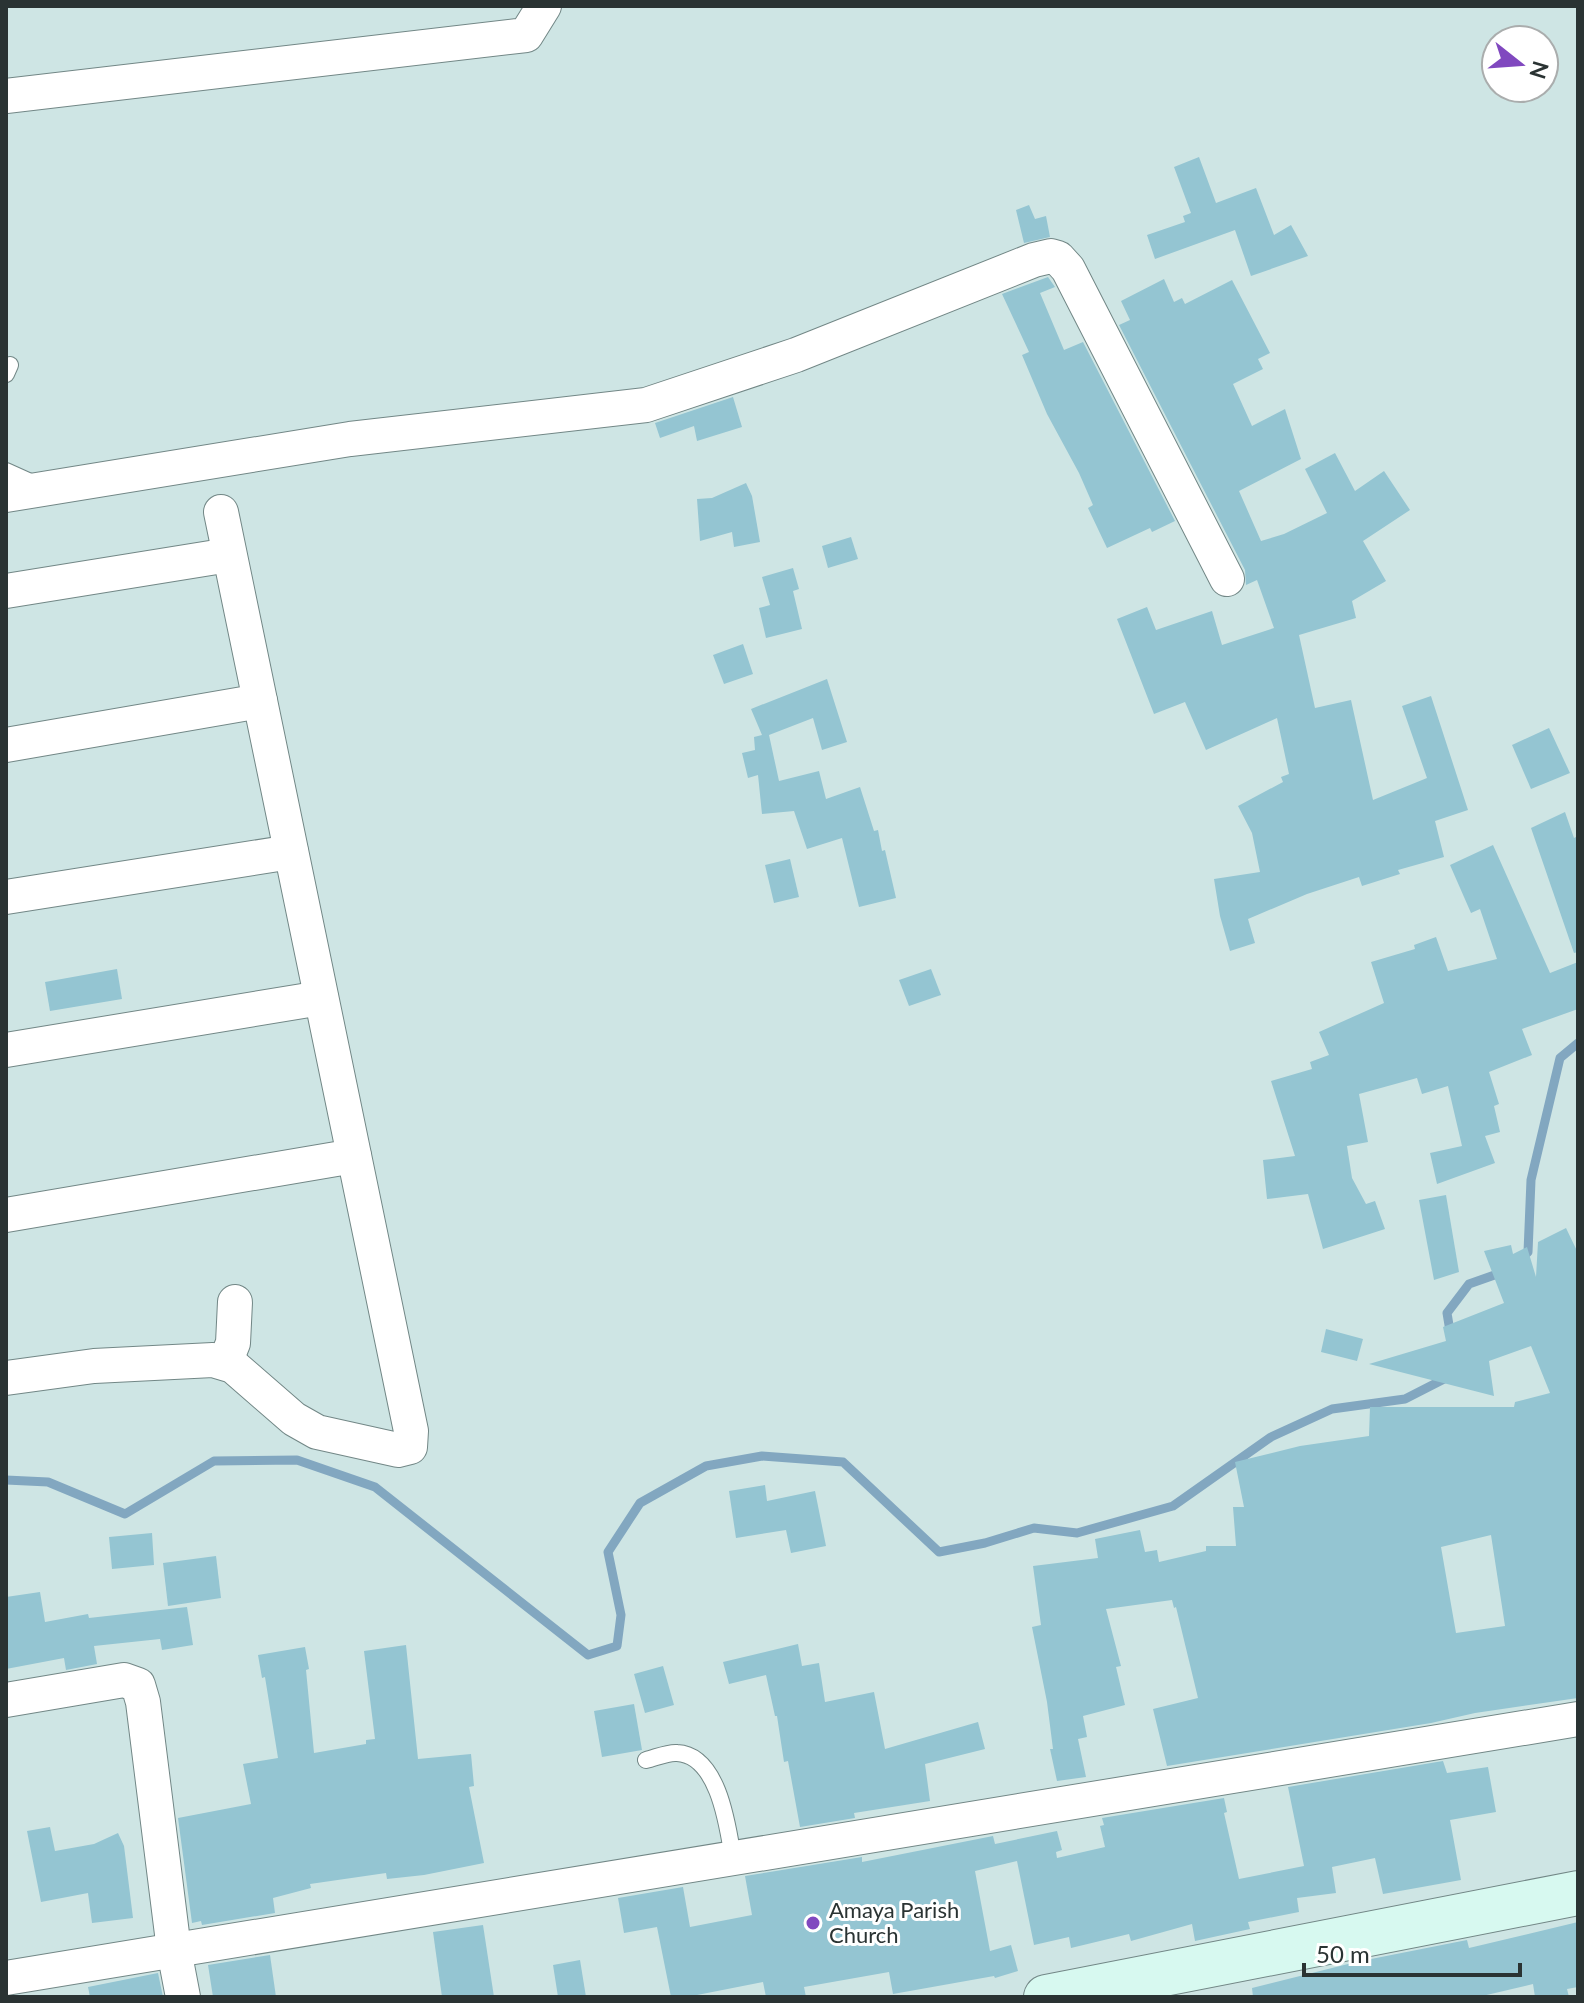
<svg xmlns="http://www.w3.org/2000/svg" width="1584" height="2003" font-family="Lato,sans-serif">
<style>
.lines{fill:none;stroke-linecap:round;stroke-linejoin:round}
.stream{stroke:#82a7c0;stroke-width:9}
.building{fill:#94c5d2;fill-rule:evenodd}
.lane-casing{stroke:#728786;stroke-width:18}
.street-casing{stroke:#728786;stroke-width:36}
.secondary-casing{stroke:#728786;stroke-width:46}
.lane{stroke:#fff;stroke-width:16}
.street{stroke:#fff;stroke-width:34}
.secondary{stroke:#d7f9f0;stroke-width:44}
.poi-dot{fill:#8048bf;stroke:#fff;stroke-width:3}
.labels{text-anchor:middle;stroke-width:6;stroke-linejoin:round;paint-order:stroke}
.poi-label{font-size:22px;fill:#2a3333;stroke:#fff;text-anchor:start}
</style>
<rect width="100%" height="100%" fill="#cee5e4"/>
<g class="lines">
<!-- stream -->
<g class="stream">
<path d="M 1521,1259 L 1528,1252 L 1531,1180 L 1560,1058 L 1578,1043"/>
<path d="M 1451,1337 L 1447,1313 L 1469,1284 L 1503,1272"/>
<path d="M 6,1480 L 48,1482 L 125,1514 L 214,1461 L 297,1460 L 375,1487 L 588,1655 L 617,1646 L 621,1615 L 608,1552 L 640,1503 L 706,1466 L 762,1456 L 843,1462 L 939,1552 L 985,1543 L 1034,1528 L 1077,1533 L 1173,1506 L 1271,1437 L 1332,1409 L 1405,1399 L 1448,1377"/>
</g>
</g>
<!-- building -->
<g class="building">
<path d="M 1199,157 L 1216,203 L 1256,188 L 1274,235 L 1291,225 L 1308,256 L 1251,276 L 1235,230 L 1155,259 L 1147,235 L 1185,222 L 1183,216 L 1191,213 L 1174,167 Z"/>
<path d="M 1029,205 L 1035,219 L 1046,216 L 1050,237 L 1024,243 L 1016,210 Z"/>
<path d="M 1048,277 L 1055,287 L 1040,293 L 1064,350 L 1083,342 L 1175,521 L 1152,532 L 1150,528 L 1107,548 L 1088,508 L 1093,505 L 1079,473 L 1047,414 L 1022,355 L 1029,352 L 1002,294 Z"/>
<path d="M 1164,279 L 1174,302 L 1182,298 L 1185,304 L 1232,280 L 1270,353 L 1258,359 L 1263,369 L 1233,384 L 1252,426 L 1285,409 L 1301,459 L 1239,491 L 1261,541 L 1284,534 L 1327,513 L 1305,469 L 1335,453 L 1355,491 L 1384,471 L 1410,510 L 1363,541 L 1386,581 L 1352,601 L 1356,618 L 1299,635 L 1315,708 L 1351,700 L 1373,800 L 1427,778 L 1402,706 L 1431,696 L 1468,810 L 1435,821 L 1444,857 L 1398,870 L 1400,874 L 1362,886 L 1359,877 L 1307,894 L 1248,919 L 1255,943 L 1230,951 L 1220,916 L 1214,879 L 1260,872 L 1252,833 L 1238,806 L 1283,782 L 1281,777 L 1289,774 L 1277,718 L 1206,750 L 1185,702 L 1154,714 L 1117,619 L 1147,607 L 1156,630 L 1212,611 L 1222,645 L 1274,628 L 1257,580 L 1246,585 L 1245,570 L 1119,325 L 1130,320 L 1121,301 Z"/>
<path d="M 733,397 L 742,427 L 697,441 L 694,426 L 660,438 L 655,423 Z"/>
<path d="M 746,483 L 752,496 L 760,542 L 734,547 L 732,532 L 700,541 L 697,499 L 712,498 Z"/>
<path d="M 851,537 L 858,559 L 828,568 L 822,546 Z"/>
<path d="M 793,568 L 799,589 L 793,591 L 802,629 L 766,638 L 759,608 L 770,605 L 762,577 Z"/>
<path d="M 743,644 L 753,674 L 724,684 L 713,655 Z"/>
<path d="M 827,679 L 847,742 L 822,750 L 813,718 L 769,735 L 779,781 L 819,771 L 826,799 L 860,787 L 874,831 L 878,830 L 882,851 L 885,850 L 896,898 L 859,907 L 842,838 L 807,849 L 794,811 L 762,814 L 758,775 L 748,778 L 742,753 L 755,750 L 754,737 L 762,735 L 751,709 Z"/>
<path d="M 1549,728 L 1570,773 L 1531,789 L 1512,745 Z"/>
<path d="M 1565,812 L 1574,838 L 1578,836 L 1578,952 L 1574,953 L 1531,828 Z"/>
<path d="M 1493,845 L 1550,973 L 1578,962 L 1578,1009 L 1522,1029 L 1532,1055 L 1489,1072 L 1499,1104 L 1494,1106 L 1500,1132 L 1485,1136 L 1495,1163 L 1437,1184 L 1430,1153 L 1462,1146 L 1448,1086 L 1422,1094 L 1417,1078 L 1359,1094 L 1368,1142 L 1347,1146 L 1352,1178 L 1366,1204 L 1375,1201 L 1385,1229 L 1323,1249 L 1308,1194 L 1267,1199 L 1263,1160 L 1295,1156 L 1271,1081 L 1312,1069 L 1310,1062 L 1329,1055 L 1319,1032 L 1384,1003 L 1371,962 L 1415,949 L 1414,945 L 1436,937 L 1448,971 L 1497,959 L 1480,909 L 1471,913 L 1450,865 Z"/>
<path d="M 790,859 L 799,897 L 774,903 L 765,865 Z"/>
<path d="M 117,969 L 122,999 L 50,1011 L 45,982 Z"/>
<path d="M 931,969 L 941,995 L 909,1006 L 899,980 Z"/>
<path d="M 1446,1195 L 1459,1272 L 1434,1280 L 1419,1200 Z"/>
<path d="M 1566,1228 L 1578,1253 L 1578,1698 L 1475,1713 L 1431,1723 L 1167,1766 L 1153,1709 L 1198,1698 L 1176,1607 L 1174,1608 L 1172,1600 L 1106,1609 L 1121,1666 L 1116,1667 L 1125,1705 L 1083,1716 L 1087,1737 L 1078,1739 L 1086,1777 L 1057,1781 L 1050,1749 L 1053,1749 L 1047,1702 L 1032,1627 L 1041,1625 L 1033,1566 L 1098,1558 L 1095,1539 L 1140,1530 L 1145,1552 L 1157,1550 L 1159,1562 L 1206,1551 L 1206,1546 L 1236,1546 L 1233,1507 L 1244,1507 L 1235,1462 L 1300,1446 L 1369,1436 L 1370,1407 L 1514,1407 L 1515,1402 L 1550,1393 L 1531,1346 L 1489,1361 L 1494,1396 L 1369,1364 L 1446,1341 L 1443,1327 L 1504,1303 L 1484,1251 L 1511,1245 L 1513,1254 L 1527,1247 L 1536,1277 L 1538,1242 ZM 1491,1535 L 1505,1626 L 1456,1633 L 1441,1547 Z"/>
<path d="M 1326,1329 L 1363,1339 L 1357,1361 L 1321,1352 Z"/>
<path d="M 765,1485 L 767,1501 L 815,1491 L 826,1546 L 791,1553 L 786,1530 L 736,1538 L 729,1491 Z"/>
<path d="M 152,1533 L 154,1565 L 112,1569 L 109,1537 Z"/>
<path d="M 216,1556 L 221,1598 L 168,1606 L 163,1563 Z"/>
<path d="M 40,1592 L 45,1622 L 88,1614 L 89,1618 L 187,1607 L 193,1645 L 162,1650 L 160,1639 L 94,1646 L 97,1664 L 66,1670 L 64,1658 L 6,1669 L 6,1597 Z"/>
<path d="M 798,1644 L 802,1666 L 819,1663 L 825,1702 L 874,1692 L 885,1749 L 978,1722 L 985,1749 L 925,1764 L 930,1801 L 854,1813 L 855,1818 L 800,1827 L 788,1761 L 784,1762 L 777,1716 L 775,1716 L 766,1675 L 729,1684 L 723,1662 Z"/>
<path d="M 406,1645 L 418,1759 L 471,1754 L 474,1786 L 469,1787 L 484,1863 L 424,1875 L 387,1879 L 386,1873 L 310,1884 L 311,1888 L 273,1898 L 275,1913 L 202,1925 L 201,1921 L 192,1923 L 178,1818 L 251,1804 L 243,1764 L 278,1758 L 265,1677 L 262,1678 L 258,1655 L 305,1647 L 309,1669 L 306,1670 L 314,1753 L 366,1744 L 366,1740 L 375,1739 L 364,1651 Z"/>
<path d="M 663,1666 L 674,1705 L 645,1713 L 634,1674 Z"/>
<path d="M 634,1704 L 642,1750 L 602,1757 L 594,1711 Z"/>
<path d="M 1443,1761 L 1447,1773 L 1488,1767 L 1496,1812 L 1450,1820 L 1461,1880 L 1383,1894 L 1375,1858 L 1332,1867 L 1336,1893 L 1297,1898 L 1299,1912 L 1248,1922 L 1250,1929 L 1195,1941 L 1192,1924 L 1131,1941 L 1129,1934 L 1071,1948 L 1069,1937 L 1034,1945 L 1017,1861 L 975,1871 L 990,1951 L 1011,1945 L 1018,1971 L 995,1978 L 994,1976 L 893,1994 L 889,1972 L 804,1987 L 806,1997 L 766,1997 L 763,1982 L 687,1997 L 671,1997 L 657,1927 L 624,1933 L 618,1898 L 683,1887 L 690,1927 L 752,1915 L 745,1876 L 862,1857 L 862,1862 L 993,1836 L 995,1844 L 1057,1831 L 1062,1850 L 1056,1852 L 1057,1858 L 1105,1847 L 1100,1826 L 1104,1825 L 1102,1818 L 1224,1798 L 1227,1812 L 1224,1813 L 1239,1879 L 1304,1866 L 1288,1787 Z"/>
<path d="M 50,1827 L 55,1851 L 94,1844 L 118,1833 L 124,1846 L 133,1918 L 92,1923 L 88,1893 L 41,1902 L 27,1831 Z"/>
<path d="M 1578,1922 L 1578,1987 L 1567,1989 L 1569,1997 L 1535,1997 L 1533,1984 L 1478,1997 L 1253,1997 L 1252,1988 L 1356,1962 L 1467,1940 L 1469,1948 Z"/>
<path d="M 483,1925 L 494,1997 L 442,1997 L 433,1932 Z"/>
<path d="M 270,1955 L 276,1997 L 213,1997 L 208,1965 Z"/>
<path d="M 580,1960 L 586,1997 L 558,1997 L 553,1965 Z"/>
<path d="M 158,1973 L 163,1997 L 90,1997 L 88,1987 Z"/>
</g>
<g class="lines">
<!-- lane casing -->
<g class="lane-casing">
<g id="lane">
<path d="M 6,374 L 10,365"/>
<path d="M 6,471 L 37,485"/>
<path d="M 646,1760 C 655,1758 668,1752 677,1753 C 719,1755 728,1828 733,1858"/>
</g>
</g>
<!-- street casing -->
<g class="street-casing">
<g id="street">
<path d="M 6,96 L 526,35 L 544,6"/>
<path d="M 6,495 L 350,439 L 646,405 L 796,355 L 1034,260 L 1051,256 L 1058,258 L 1068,269 L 1227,579"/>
<path d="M 6,591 L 229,555"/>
<path d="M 6,745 L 260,701"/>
<path d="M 6,897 L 291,852"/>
<path d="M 6,1050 L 321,998"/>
<path d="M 6,1215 L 354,1156"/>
<path d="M 225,1363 L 233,1343 L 235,1302"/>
<path d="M 6,1378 L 94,1366 L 213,1360 L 233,1366 L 294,1419 L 317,1432 L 398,1450 L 410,1447 L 411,1431 L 221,512"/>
<path d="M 6,1700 L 124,1680 L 138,1685 L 143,1702 L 174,1950 L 183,1997"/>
<path d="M 6,1978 L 1578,1719"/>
</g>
</g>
<!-- secondary casing -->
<g class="secondary-casing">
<path id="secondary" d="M 1046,1997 L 1578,1893"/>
</g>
<!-- lane -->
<use href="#lane" class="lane"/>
<!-- street -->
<use href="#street" class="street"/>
<!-- secondary -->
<use href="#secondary" class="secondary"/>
</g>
<!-- markers -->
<circle class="poi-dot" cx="813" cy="1923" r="8"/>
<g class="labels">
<!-- poi labels -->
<g class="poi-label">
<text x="829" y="1918">Amaya Parish<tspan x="829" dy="25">Church</tspan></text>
</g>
</g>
<!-- border -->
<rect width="1584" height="2003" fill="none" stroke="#2a3333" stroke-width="16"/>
<!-- north arrow -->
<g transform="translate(1520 64) rotate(107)"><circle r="38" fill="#ffffff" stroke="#aaadad" stroke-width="2"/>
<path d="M0-6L14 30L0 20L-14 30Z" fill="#8048bf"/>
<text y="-12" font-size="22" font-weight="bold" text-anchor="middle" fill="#2a3333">N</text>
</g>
<!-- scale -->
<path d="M1304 1963v12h216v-12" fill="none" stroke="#2a3333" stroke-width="4"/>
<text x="1316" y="1963" font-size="24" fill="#2a3333" stroke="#ffffff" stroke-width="6" paint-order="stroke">50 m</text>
</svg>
